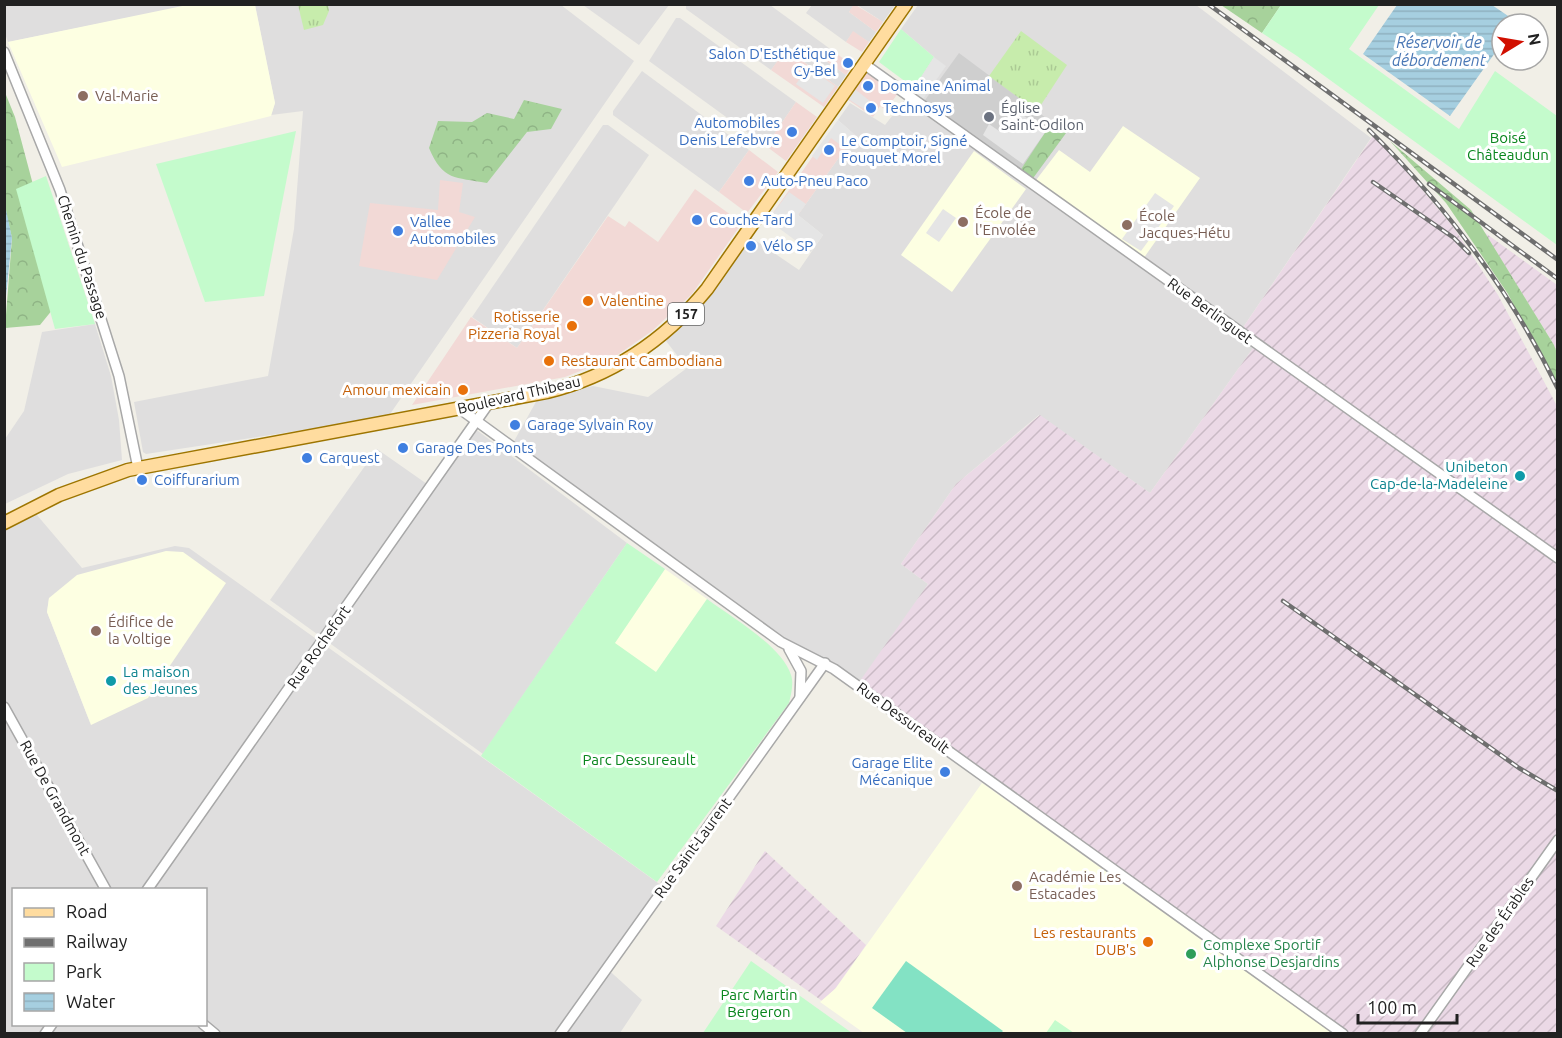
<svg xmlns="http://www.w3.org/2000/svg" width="1562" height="1038" font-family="Ubuntu,sans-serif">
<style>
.residential{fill:#dfdede;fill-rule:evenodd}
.commercial{fill:#f2d9d6}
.industrial{fill:url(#industrial-furrows)}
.education{fill:#fdffe2}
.religious{fill:#cfcfcf}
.grass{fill:url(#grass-tufts)}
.forest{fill:url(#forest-crowns)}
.park{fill:#c4fbcc}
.pitch{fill:#83e2c4}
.parking{fill:#e5e5e5}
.water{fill:url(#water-rules)}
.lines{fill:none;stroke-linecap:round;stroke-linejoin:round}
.minor-casing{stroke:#a8a8a8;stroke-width:12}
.major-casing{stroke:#9d7500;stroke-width:15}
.minor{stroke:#fff;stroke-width:9}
.major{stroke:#ffdc9f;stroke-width:12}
.rail-casing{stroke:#6f6f6f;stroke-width:4.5}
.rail{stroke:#fff;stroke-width:2;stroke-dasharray:7;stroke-linecap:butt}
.shop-dot{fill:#3f7fe0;stroke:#fff;stroke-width:2}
.education-dot{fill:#8d6e63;stroke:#fff;stroke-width:2}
.worship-dot{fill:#6b7280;stroke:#fff;stroke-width:2}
.food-dot{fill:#e8710a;stroke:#fff;stroke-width:2}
.culture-dot{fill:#0f9aa8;stroke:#fff;stroke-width:2}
.leisure-dot{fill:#2e9e5b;stroke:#fff;stroke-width:2}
.labels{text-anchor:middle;stroke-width:6;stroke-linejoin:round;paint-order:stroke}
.shield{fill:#fff;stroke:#646464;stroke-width:1.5}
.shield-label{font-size:14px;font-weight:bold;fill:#212121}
.shop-label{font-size:15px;fill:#366cbe;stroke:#fff;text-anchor:start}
.education-label{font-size:15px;fill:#785e54;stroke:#fff;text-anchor:start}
.worship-label{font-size:15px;fill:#5b616d;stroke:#fff;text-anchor:start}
.park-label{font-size:15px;fill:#08851c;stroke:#fff}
.street-label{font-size:15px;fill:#212121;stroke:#fff}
.food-label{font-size:15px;fill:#c56008;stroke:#fff;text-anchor:end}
.culture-label{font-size:15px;fill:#0d838f;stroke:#fff;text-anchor:end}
.leisure-label{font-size:15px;fill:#27864d;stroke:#fff;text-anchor:start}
.water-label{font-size:16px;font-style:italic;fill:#4977b5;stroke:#fff}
</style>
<defs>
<pattern id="industrial-furrows" width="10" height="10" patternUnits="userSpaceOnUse" patternTransform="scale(1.5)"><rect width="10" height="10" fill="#ebd9e6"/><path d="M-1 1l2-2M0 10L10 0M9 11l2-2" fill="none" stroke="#c9bac5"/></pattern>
<pattern id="grass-tufts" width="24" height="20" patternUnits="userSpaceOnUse" patternTransform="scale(1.5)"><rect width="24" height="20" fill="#c7ecac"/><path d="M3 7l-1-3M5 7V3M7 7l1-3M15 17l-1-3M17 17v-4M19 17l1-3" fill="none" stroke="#abca94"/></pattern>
<pattern id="forest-crowns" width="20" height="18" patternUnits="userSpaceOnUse" patternTransform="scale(1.5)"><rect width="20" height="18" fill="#a7d29b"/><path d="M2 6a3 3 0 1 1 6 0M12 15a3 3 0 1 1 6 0" fill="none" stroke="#8fb485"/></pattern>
<pattern id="water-rules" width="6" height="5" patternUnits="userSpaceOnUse" patternTransform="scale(1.5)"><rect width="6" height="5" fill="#a6cfe0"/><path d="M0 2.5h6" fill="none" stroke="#8fb1c0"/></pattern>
</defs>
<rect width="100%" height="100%" fill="#f1efe7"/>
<!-- residential -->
<g class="residential">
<path d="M 686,4 L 770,5 L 833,51 L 826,61 L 846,75 L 838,87 L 787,49 L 771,70 L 686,9 Z"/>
<path d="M 4,5 L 5,4 L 192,5 L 8,42 L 5,34 Z"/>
<path d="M 255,5 L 561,5 L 634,61 L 388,417 L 146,454 L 143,452 L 134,402 L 268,376 L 294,229 L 303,111 L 271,115 L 275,103 Z"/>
<path d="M 583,5 L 669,5 L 639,45 Z"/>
<path d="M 812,5 L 854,5 L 849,12 L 876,32 L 869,42 L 853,32 L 846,42 L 806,13 Z"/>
<path d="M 857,5 L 895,5 L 883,22 Z"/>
<path d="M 918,5 L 1196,5 L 1371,138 L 1242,329 L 1258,341 L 1150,493 L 1039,415 L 956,484 L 901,564 L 928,584 L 861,685 L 834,663 L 783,638 L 513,443 L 537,400 L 593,386 L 648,397 L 687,368 L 666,341 L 703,304 L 752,238 L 799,270 L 823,235 L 798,215 L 855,135 L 838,120 L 850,103 L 885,125 L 914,88 L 934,57 L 901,29 Z"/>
<path d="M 676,18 L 680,18 L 796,102 L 766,146 L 649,61 Z"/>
<path d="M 642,71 L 749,150 L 719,192 L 613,115 L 613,111 Z"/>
<path d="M 603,125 L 608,125 L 649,155 L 517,348 L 472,317 Z"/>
<path d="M 95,324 L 111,376 L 119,420 L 122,460 L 68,474 L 5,504 L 5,439 L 24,411 L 42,332 Z"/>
<path d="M 470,425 L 627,543 L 483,754 L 270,600 L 377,449 L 427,484 Z"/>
<path d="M 31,508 L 82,568 L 175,546 L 189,548 L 665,888 L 604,966 L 642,1000 L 620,1033 L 5,1034 L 5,523 ZM 49,598 L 91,725 L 47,612 ZM 14,890 L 206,890 L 206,1024 L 14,1024 Z"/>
</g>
<!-- commercial -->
<g class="commercial">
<path d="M 854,4 L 883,22 L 876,32 L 849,12 Z"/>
<path d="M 853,31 L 869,42 L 862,52 L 846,42 Z"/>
<path d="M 786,49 L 838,87 L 824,107 L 771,70 Z"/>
<path d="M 833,51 L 852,65 L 846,75 L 826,61 Z"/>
<path d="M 864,68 L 898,93 L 886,110 L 880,106 L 873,117 L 844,97 Z"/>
<path d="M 796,102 L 817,117 L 786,161 L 766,146 Z"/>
<path d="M 837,122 L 855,135 L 798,215 L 793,237 L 768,220 Z"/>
<path d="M 749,150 L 778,172 L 747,213 L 719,192 Z"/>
<path d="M 440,180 L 463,183 L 459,212 L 475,217 L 437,280 L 359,266 L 370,203 L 438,210 Z"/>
<path d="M 695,189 L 742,223 L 692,294 L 652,331 L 613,358 L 565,377 L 412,405 L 471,317 L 517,348 L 608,216 L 625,227 L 629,221 L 658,242 Z"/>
</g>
<!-- industrial -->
<g class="industrial">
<path d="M 1375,133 L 1454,228 L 1498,295 L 1557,406 L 1557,1033 L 1338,1033 L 855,688 L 928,584 L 901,564 L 956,484 L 1040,415 L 1150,493 L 1258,341 L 1242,329 Z"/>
<path d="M 1484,232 L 1557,285 L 1557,353 L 1554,345 Z"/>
<path d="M 765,851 L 866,945 L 825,1003 L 716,926 Z"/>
</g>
<!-- education -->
<g class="education">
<path d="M 192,4 L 255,5 L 275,103 L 271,116 L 62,167 L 8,42 Z"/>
<path d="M 1123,126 L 1200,178 L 1141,262 L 1030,188 L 1059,150 L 1090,172 Z"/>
<path d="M 974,151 L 1026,189 L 952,292 L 901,255 Z"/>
<path d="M 166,551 L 183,552 L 226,583 L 148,698 L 91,725 L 47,612 L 49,598 L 77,575 Z"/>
<path d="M 665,569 L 707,599 L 656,673 L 614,643 Z"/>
<path d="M 982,783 L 1332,1033 L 864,1033 L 820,1002 L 836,988 Z"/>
</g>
<!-- religious -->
<path class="religious" d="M 959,53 L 1066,133 L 1028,185 L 920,107 Z"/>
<!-- grass -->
<g class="grass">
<path d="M 298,5 L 328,5 L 329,11 L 323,25 L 304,30 Z"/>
<path d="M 1021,31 L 1067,65 L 1037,111 L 989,76 Z"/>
</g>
<!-- forest -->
<g class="forest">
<path d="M 1221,5 L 1281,5 L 1262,33 Z"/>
<path d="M 4,90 L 15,117 L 48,241 L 53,309 L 40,325 L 5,328 L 12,238 L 4,205 Z"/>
<path d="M 524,100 L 562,109 L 551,129 L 527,132 L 487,183 C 455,177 443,181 429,148 L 438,121 L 472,122 L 487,113 L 514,119 Z"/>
<path d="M 1052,122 L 1066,133 L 1028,185 L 1016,177 Z"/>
<path d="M 1390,141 L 1471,210 L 1554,345 L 1557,353 L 1557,388 L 1508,294 L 1446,203 Z"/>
</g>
<!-- park -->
<g class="park">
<path d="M 1281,5 L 1379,5 L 1349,49 L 1459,129 L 1495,71 L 1557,116 L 1557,245 L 1297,56 L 1262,33 Z"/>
<path d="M 901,29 L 934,57 L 914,88 L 879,62 Z"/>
<path d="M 296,131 L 264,296 L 205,302 L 156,164 Z"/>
<path d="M 46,176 L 95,324 L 55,329 L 16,189 Z"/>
<path d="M 627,543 L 665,569 L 615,643 L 656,672 L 707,599 C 731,617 782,646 791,675 C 794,684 791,694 789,703 L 657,882 L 481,756 Z"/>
<path d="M 751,961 L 852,1033 L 703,1033 Z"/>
<path d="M 1055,1020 L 1074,1033 L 1046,1033 Z"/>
</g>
<!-- pitch -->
<path class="pitch" d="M 906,961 L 1003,1031 L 1001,1033 L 907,1033 L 872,1008 Z"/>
<!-- parking -->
<g class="parking">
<path d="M 934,57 L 946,66 L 918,106 L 914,88 Z"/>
<path d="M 808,67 L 835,86 L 823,103 L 796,84 Z"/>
<path d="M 852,87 L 870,101 L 864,109 L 845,97 Z"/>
<path d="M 1014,109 L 1046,131 L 1023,164 L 983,135 L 989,124 L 999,131 Z"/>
<path d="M 838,120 L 855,135 L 846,149 L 831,138 L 817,160 L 812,156 Z"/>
<path d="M 789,192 L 806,204 L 798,215 L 823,235 L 811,252 L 768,220 Z"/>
<path d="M 1155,193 L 1174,206 L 1141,251 L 1122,239 Z"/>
<path d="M 943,209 L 956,218 L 939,242 L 926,233 Z"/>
</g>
<!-- water -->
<g class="water">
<path d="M 1397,5 L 1492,5 L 1517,22 L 1502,24 L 1502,43 L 1450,116 L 1363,54 Z"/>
<path d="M 5,205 L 12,238 L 5,306 L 4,205 Z"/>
</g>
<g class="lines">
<!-- minor casing -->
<g class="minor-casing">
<g id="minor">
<path d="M 4,52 L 60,190 L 119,376 L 138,468"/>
<path d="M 864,64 L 1558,558"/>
<path d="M 460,409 L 781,642 L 834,669 L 1343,1034"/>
<path d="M 789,649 L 801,671 L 800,697"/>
<path d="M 4,707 L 106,890"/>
<path d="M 147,890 L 489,403"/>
<path d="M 203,1024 L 215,1034"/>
<path d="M 45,1034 L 52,1024"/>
<path d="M 560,1034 L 825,663"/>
<path d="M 1420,1034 L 1558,840"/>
</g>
</g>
<!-- major casing -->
<g class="major-casing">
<path id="major" d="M 4,523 L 59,495 L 128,470 L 547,392 C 612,376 665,340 707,289 L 906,4"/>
</g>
<!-- minor -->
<use href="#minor" class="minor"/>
<!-- major -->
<use href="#major" class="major"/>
<!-- rail casing -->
<g class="rail-casing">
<g id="rail">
<path d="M 1208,4 L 1558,260"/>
<path d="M 1369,130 C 1446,206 1511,291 1558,389"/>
<path d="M 1373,182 L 1454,238 L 1469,253"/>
<path d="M 1429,184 L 1558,279"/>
<path d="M 1283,601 L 1519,768 L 1558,791"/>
</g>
</g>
<!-- rail -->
<use href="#rail" class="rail"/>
</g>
<!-- markers -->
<g class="shop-dot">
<circle cx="848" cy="63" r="6"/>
<circle cx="868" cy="86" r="6"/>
<circle cx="871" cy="108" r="6"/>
<circle cx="792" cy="132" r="6"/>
<circle cx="829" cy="150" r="6"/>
<circle cx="749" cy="181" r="6"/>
<circle cx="697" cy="220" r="6"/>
<circle cx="398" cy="231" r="6"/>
<circle cx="751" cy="246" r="6"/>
<circle cx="515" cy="425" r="6"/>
<circle cx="403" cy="448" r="6"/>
<circle cx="307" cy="458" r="6"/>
<circle cx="142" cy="480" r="6"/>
<circle cx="945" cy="772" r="6"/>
</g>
<g class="education-dot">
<circle cx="83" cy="96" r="6"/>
<circle cx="963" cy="222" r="6"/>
<circle cx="1127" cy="225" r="6"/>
<circle cx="96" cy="631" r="6"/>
<circle cx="1017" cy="886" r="6"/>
</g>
<circle class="worship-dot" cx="989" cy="117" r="6"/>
<g class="food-dot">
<circle cx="588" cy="301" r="6"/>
<circle cx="572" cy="326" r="6"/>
<circle cx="549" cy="361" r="6"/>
<circle cx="463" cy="390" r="6"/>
<circle cx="1148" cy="942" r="6"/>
</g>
<g class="culture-dot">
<circle cx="1520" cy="476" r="6"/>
<circle cx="111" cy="681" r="6"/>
</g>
<circle class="leisure-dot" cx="1191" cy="954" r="6"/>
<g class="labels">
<!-- shield labels -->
<rect class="shield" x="668" y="303" width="36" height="22" rx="4.5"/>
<g class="shield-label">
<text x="686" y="319">157</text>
</g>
<!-- shop labels -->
<g class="shop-label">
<text x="836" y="59" text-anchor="end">Salon D'Esthétique<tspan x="836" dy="17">Cy-Bel</tspan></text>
<text x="880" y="91">Domaine Animal</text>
<text x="883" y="113">Technosys</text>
<text x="780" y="128" text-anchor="end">Automobiles<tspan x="780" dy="17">Denis Lefebvre</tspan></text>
<text x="841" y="146">Le Comptoir, Signé<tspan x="841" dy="17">Fouquet Morel</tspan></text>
<text x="761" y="186">Auto-Pneu Paco</text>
<text x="709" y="225">Couche-Tard</text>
<text x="410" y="227">Vallee<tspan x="410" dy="17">Automobiles</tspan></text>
<text x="763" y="251">Vélo SP</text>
<text x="527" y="430">Garage Sylvain Roy</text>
<text x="415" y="453">Garage Des Ponts</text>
<text x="319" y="463">Carquest</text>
<text x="154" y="485">Coiffurarium</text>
<text x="933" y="768" text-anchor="end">Garage Elite<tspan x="933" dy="17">Mécanique</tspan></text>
</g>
<!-- education labels -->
<g class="education-label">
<text x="95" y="101">Val-Marie</text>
<text x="975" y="218">École de<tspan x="975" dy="17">l'Envolée</tspan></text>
<text x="1139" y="221">École<tspan x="1139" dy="17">Jacques-Hétu</tspan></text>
<text x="108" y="627">Édifice de<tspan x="108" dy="17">la Voltige</tspan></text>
<text x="1029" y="882">Académie Les<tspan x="1029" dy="17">Estacades</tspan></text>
</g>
<!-- worship labels -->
<g class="worship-label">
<text x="1001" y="113">Église<tspan x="1001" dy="17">Saint-Odilon</tspan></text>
</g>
<!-- park labels -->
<g class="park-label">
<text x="1508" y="143">Boisé<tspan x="1508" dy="17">Châteaudun</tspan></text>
<text x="639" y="765">Parc Dessureault</text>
<text x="759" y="1000">Parc Martin<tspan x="759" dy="17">Bergeron</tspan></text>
</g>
<!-- street labels -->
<g class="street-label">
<text transform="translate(82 257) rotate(72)" y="5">Chemin du Passage</text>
<text transform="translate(1210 311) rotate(36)" y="5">Rue Berlinguet</text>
<text transform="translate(519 395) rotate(-13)" y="5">Boulevard Thibeau</text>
<text transform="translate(319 647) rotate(-55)" y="5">Rue Rochefort</text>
<text transform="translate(903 718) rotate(36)" y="5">Rue Dessureault</text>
<text transform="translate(55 798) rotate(61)" y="5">Rue De Grandmont</text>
<text transform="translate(693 848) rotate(-54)" y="5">Rue Saint-Laurent</text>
<text transform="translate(1500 922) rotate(-55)" y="5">Rue des Érables</text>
</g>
<!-- food labels -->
<g class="food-label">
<text x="600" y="306" text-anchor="start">Valentine</text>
<text x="560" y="322">Rotisserie<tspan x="560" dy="17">Pizzeria Royal</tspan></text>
<text x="561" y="366" text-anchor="start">Restaurant Cambodiana</text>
<text x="451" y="395">Amour mexicain</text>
<text x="1136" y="938">Les restaurants<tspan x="1136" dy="17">DUB's</tspan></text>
</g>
<!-- culture labels -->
<g class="culture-label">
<text x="1508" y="472">Unibeton<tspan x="1508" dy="17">Cap-de-la-Madeleine</tspan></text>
<text x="123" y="677" text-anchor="start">La maison<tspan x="123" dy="17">des Jeunes</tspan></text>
</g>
<!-- leisure labels -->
<g class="leisure-label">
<text x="1203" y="950">Complexe Sportif<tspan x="1203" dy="17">Alphonse Desjardins</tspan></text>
</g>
<!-- water labels -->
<g class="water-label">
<text x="1439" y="48">Réservoir de<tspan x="1439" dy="18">débordement</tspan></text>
</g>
</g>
<!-- border -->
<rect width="1562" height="1038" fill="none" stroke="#212121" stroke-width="12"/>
<!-- legend -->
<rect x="12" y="888" width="195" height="138" fill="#ffffff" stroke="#a6a6a6" stroke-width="1.5"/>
<rect x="24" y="908" width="30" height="9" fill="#ffdc9f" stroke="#a6a6a6" stroke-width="1.5"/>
<text x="66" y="918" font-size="18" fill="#212121">Road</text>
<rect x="24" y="938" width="30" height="9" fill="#6f6f6f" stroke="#a6a6a6" stroke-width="1.5"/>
<text x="66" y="948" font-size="18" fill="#212121">Railway</text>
<rect x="24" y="963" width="30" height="18" fill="#c4fbcc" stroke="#a6a6a6" stroke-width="1.5"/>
<text x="66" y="978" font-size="18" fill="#212121">Park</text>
<rect x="24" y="993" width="30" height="18" fill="url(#water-rules)" stroke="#a6a6a6" stroke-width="1.5"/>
<text x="66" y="1008" font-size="18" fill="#212121">Water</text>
<!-- north arrow -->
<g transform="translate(1520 42) rotate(79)"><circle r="28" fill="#ffffff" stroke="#a6a6a6" stroke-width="1.5"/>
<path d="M0-4.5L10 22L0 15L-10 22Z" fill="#d10f00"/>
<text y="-9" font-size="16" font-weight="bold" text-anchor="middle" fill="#212121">N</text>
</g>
<!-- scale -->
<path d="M1358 1014v9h99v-9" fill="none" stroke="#212121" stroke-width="3"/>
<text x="1367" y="1014" font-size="18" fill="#212121" stroke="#ffffff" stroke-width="4.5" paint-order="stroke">100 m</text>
</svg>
